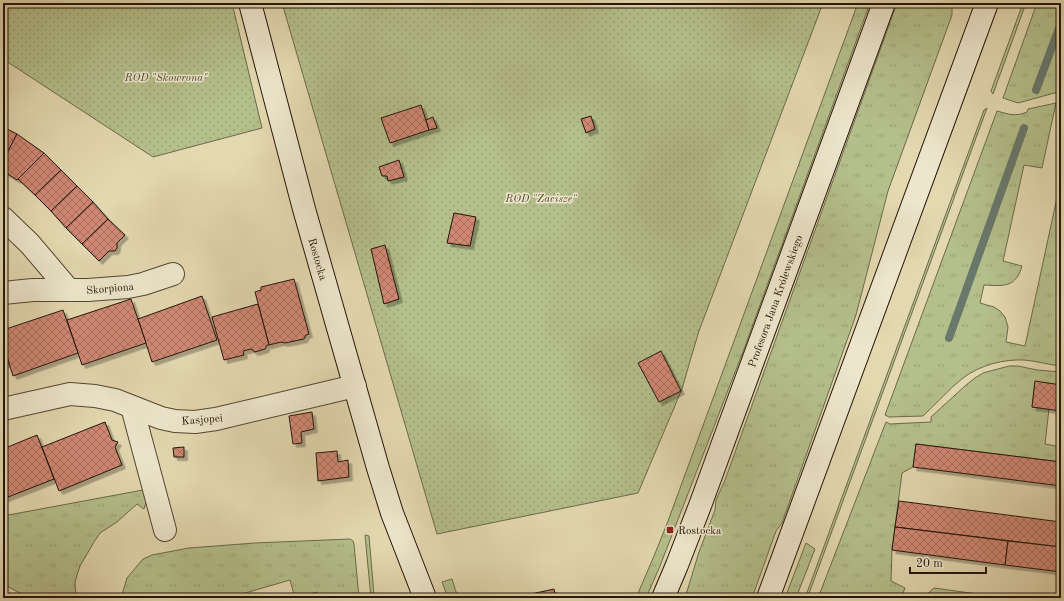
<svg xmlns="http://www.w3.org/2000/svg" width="1064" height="601" font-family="'Old Standard TT',serif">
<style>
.grass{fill:url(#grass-tufts);stroke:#6c6a4a}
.garden{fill:url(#garden-dots);stroke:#6c6a4a}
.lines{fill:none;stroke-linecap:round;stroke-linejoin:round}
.stream{stroke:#68786b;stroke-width:8}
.building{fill:url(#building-cross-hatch);stroke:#241509;filter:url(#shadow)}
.street-casing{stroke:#544633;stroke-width:24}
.secondary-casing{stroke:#241509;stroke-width:24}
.street{stroke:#ede6cc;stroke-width:22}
.secondary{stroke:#ede6cc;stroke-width:22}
.poi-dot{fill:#8f2418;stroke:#ede6cc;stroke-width:1.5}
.labels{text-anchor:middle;stroke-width:3;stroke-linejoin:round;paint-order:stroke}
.park-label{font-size:11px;font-style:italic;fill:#4f4830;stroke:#ede6cc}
.street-label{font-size:11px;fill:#241509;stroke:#ede6cc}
.poi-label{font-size:11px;fill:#241509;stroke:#ede6cc;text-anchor:start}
</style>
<defs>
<pattern id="grass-tufts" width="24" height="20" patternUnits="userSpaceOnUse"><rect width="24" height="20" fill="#b4bf8b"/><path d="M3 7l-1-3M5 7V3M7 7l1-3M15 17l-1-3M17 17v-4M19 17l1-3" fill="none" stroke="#9ba377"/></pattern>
<pattern id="garden-dots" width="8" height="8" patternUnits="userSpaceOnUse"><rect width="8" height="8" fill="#b4bf8b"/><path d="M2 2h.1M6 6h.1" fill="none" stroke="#9ba377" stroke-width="1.8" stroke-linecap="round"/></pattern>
<pattern id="building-cross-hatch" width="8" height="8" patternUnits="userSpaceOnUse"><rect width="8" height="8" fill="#d08874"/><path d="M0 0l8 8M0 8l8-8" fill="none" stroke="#a96e5d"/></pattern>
<filter id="shadow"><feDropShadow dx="3.5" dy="3.5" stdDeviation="0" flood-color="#0004"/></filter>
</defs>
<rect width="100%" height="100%" fill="#e3d8b0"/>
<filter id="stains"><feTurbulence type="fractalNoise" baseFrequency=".005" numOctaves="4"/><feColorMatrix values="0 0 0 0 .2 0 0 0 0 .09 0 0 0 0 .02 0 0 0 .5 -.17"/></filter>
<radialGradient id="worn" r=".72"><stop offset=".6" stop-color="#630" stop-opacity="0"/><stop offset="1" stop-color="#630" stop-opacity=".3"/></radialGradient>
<!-- grass -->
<g class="grass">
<path d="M 858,3 L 870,3 L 744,349 L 660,566 L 646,598 L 636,598 L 654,556 L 668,521 Z"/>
<path d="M 897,3 L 950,3 L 952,8 L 952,15 L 888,191 L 856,315 L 782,523 L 776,531 L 752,598 L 685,598 L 699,552 L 715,510 L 716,500 L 725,480 Z"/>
<path d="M 1023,3 L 1026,3 L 993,94 L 991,91 Z"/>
<path d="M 1037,3 L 1061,3 L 1061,84 L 1058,92 L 1018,103 L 1003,98 Z"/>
<path d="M 1056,103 L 1042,168 L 1024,165 L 1003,261 L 1022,266 C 1016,288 1003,286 984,285 L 980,303 L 994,307 L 1000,311 L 1005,317 L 1008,327 L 1006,342 L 1025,346 L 1061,179 L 1061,335 L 1059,336 L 1061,350 L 1061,366 C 1049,365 1037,361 1024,360 C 1004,359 980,365 963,378 C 949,389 936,404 923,416 L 889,417 L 885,415 L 997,111 C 1008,114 1016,117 1027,112 L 1028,109 Z"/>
<path d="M 987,108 L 810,591 L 807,598 L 805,598 L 984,110 Z"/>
<path d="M 1009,366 L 1018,366 L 1037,370 L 1061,372 L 1061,385 L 1035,382 L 1032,407 L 1049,409 L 1045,444 L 1061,447 L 1061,462 L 916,444 L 913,467 L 902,473 L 892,550 L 891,581 L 905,588 L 901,598 L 818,598 L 886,422 L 890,424 L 931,422 L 931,417 L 966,385 L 975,378 L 983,373 Z"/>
<path d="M 143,490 L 146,502 L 144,509 L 137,504 L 117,522 L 100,533 L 94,542 L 80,566 L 77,575 L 75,583 L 76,598 L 29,598 L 3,584 L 3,516 Z"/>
<path d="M 365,535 L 369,536 L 374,595 L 373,598 L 371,598 Z"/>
<path d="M 350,539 L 353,541 L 354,544 L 359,598 L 319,598 L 317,592 L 295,598 L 290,580 L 228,598 L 121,598 L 127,578 L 143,559 L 152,555 L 189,548 L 255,543 Z"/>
<path d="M 806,543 L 815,549 L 796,598 L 785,598 Z"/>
<path d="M 452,579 L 458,598 L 448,598 L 442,582 Z"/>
<path d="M 934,588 L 1006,598 L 924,598 L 926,595 Z"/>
</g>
<!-- garden -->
<g class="garden">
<path d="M 3,3 L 232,3 L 262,128 L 153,157 L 3,59 Z"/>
<path d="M 282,3 L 823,3 L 699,331 L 690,361 L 682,389 L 638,493 L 437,534 Z"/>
</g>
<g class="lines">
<!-- stream -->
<g class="stream">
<path d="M 1036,90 L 1061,23"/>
<path d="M 949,338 L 1024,128"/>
</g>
</g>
<!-- building -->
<g class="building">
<path d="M 421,105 L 429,130 L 390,143 L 381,118 Z"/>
<path d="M 591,116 L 595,129 L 586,133 L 581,119 Z"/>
<path d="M 433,117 L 437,128 L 429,130 L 426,120 Z"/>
<path d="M 3,127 L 17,134 L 3,161 Z"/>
<path d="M 17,134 L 44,153 L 17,180 L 3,171 L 3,161 Z"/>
<path d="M 44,153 L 61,170 L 35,195 L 18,179 Z"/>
<path d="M 399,160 L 404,177 L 388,181 L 387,176 L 382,176 L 379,167 Z"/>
<path d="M 61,170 L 77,186 L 51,211 L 35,195 Z"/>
<path d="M 77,186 L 93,202 L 66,228 L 51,211 Z"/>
<path d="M 93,202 L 108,219 L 82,244 L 66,228 Z"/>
<path d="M 454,213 L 476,217 L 470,246 L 447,243 Z"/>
<path d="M 108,219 L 125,235 L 117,243 L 117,248 L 115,251 L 109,251 L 99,261 L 82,244 Z"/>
<path d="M 385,245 L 399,299 L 384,304 L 371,249 Z"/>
<path d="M 294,279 L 309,334 L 306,335 L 304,339 L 285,343 L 281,342 L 269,345 L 255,292 L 261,290 L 261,287 Z"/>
<path d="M 202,296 L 217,340 L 152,362 L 138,319 Z"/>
<path d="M 131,299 L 146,343 L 82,365 L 67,320 Z"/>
<path d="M 258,304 L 269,345 L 267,345 L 265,349 L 255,352 L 251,349 L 243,351 L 244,355 L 224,360 L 212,317 Z"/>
<path d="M 63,310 L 78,353 L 13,376 L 3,344 L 3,330 Z"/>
<path d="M 3,345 L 9,363 L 3,365 Z"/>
<path d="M 661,351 L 681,391 L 659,402 L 638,363 Z"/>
<path d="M 1035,381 L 1061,385 L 1061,411 L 1032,407 Z"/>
<path d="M 312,412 L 314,429 L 301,432 L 302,443 L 293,444 L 289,416 Z"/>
<path d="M 105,422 L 112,440 L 118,442 L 115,447 L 122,465 L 59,491 L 42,447 Z"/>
<path d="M 37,435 L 54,479 L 3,499 L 3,449 Z"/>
<path d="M 916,444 L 1061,462 L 1061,486 L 913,467 Z"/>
<path d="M 184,447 L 184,457 L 174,457 L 173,448 Z"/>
<path d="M 337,451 L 338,462 L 348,460 L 349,477 L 318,481 L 316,453 Z"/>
<path d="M 899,501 L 1061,522 L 1061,547 L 895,527 Z"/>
<path d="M 895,527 L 1008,541 L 1005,565 L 892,550 Z"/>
<path d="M 1008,541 L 1061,547 L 1061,572 L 1005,565 Z"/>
<path d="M 554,589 L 556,598 L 513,598 Z"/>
<path d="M 496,594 L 497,598 L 476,597 Z"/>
</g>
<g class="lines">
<!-- street casing -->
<g class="street-casing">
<g id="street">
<path d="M 3,218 L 30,244 L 69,290"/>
<path d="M 3,293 L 33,290 L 88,290 L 128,287 L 143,284 L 173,274"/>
<path d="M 132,407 L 165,530"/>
<path d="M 3,409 L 70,394 L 95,396 L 115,400 L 161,418 L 175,421 L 195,422 L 216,419 L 355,386"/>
</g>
</g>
<!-- secondary casing -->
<g class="secondary-casing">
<g id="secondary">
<path d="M 250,3 L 304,209 L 378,468 L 392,513 L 425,598"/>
<path d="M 663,598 L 677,565 L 701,503 L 884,3"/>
<path d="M 768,598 L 987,3"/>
</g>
</g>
<!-- street -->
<use href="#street" class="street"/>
<!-- secondary -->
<use href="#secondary" class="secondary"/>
</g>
<!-- markers -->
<rect class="poi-dot" x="666" y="526" width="8" height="8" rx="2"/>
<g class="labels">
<!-- park labels -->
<g class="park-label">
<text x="166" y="81">ROD "Skowrona"</text>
<text x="541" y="202">ROD "Zacisze"</text>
</g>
<!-- street labels -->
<g class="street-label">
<text transform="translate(318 259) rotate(74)" y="4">Rostocka</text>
<text transform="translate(110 288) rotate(-5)" y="4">Skorpiona</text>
<text transform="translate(775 301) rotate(-70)" y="4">Profesora Jana Królewskiego</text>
<text transform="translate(202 419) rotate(-5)" y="4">Kasjopei</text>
</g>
<!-- poi labels -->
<g class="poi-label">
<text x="678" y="534">Rostocka</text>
</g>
</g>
<!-- margin -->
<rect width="1064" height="601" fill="none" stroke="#e3d8b0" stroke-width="16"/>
<rect x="4" y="4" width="1056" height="593" fill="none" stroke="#241509" stroke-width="2"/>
<rect x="8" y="8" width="1048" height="585" fill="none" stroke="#241509"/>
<!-- scale -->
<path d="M910 567v6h76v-6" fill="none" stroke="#241509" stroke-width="2"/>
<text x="916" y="567" font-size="12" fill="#241509" stroke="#ede6cc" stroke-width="3" paint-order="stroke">20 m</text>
<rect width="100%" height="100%" filter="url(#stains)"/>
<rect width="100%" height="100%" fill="url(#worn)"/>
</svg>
